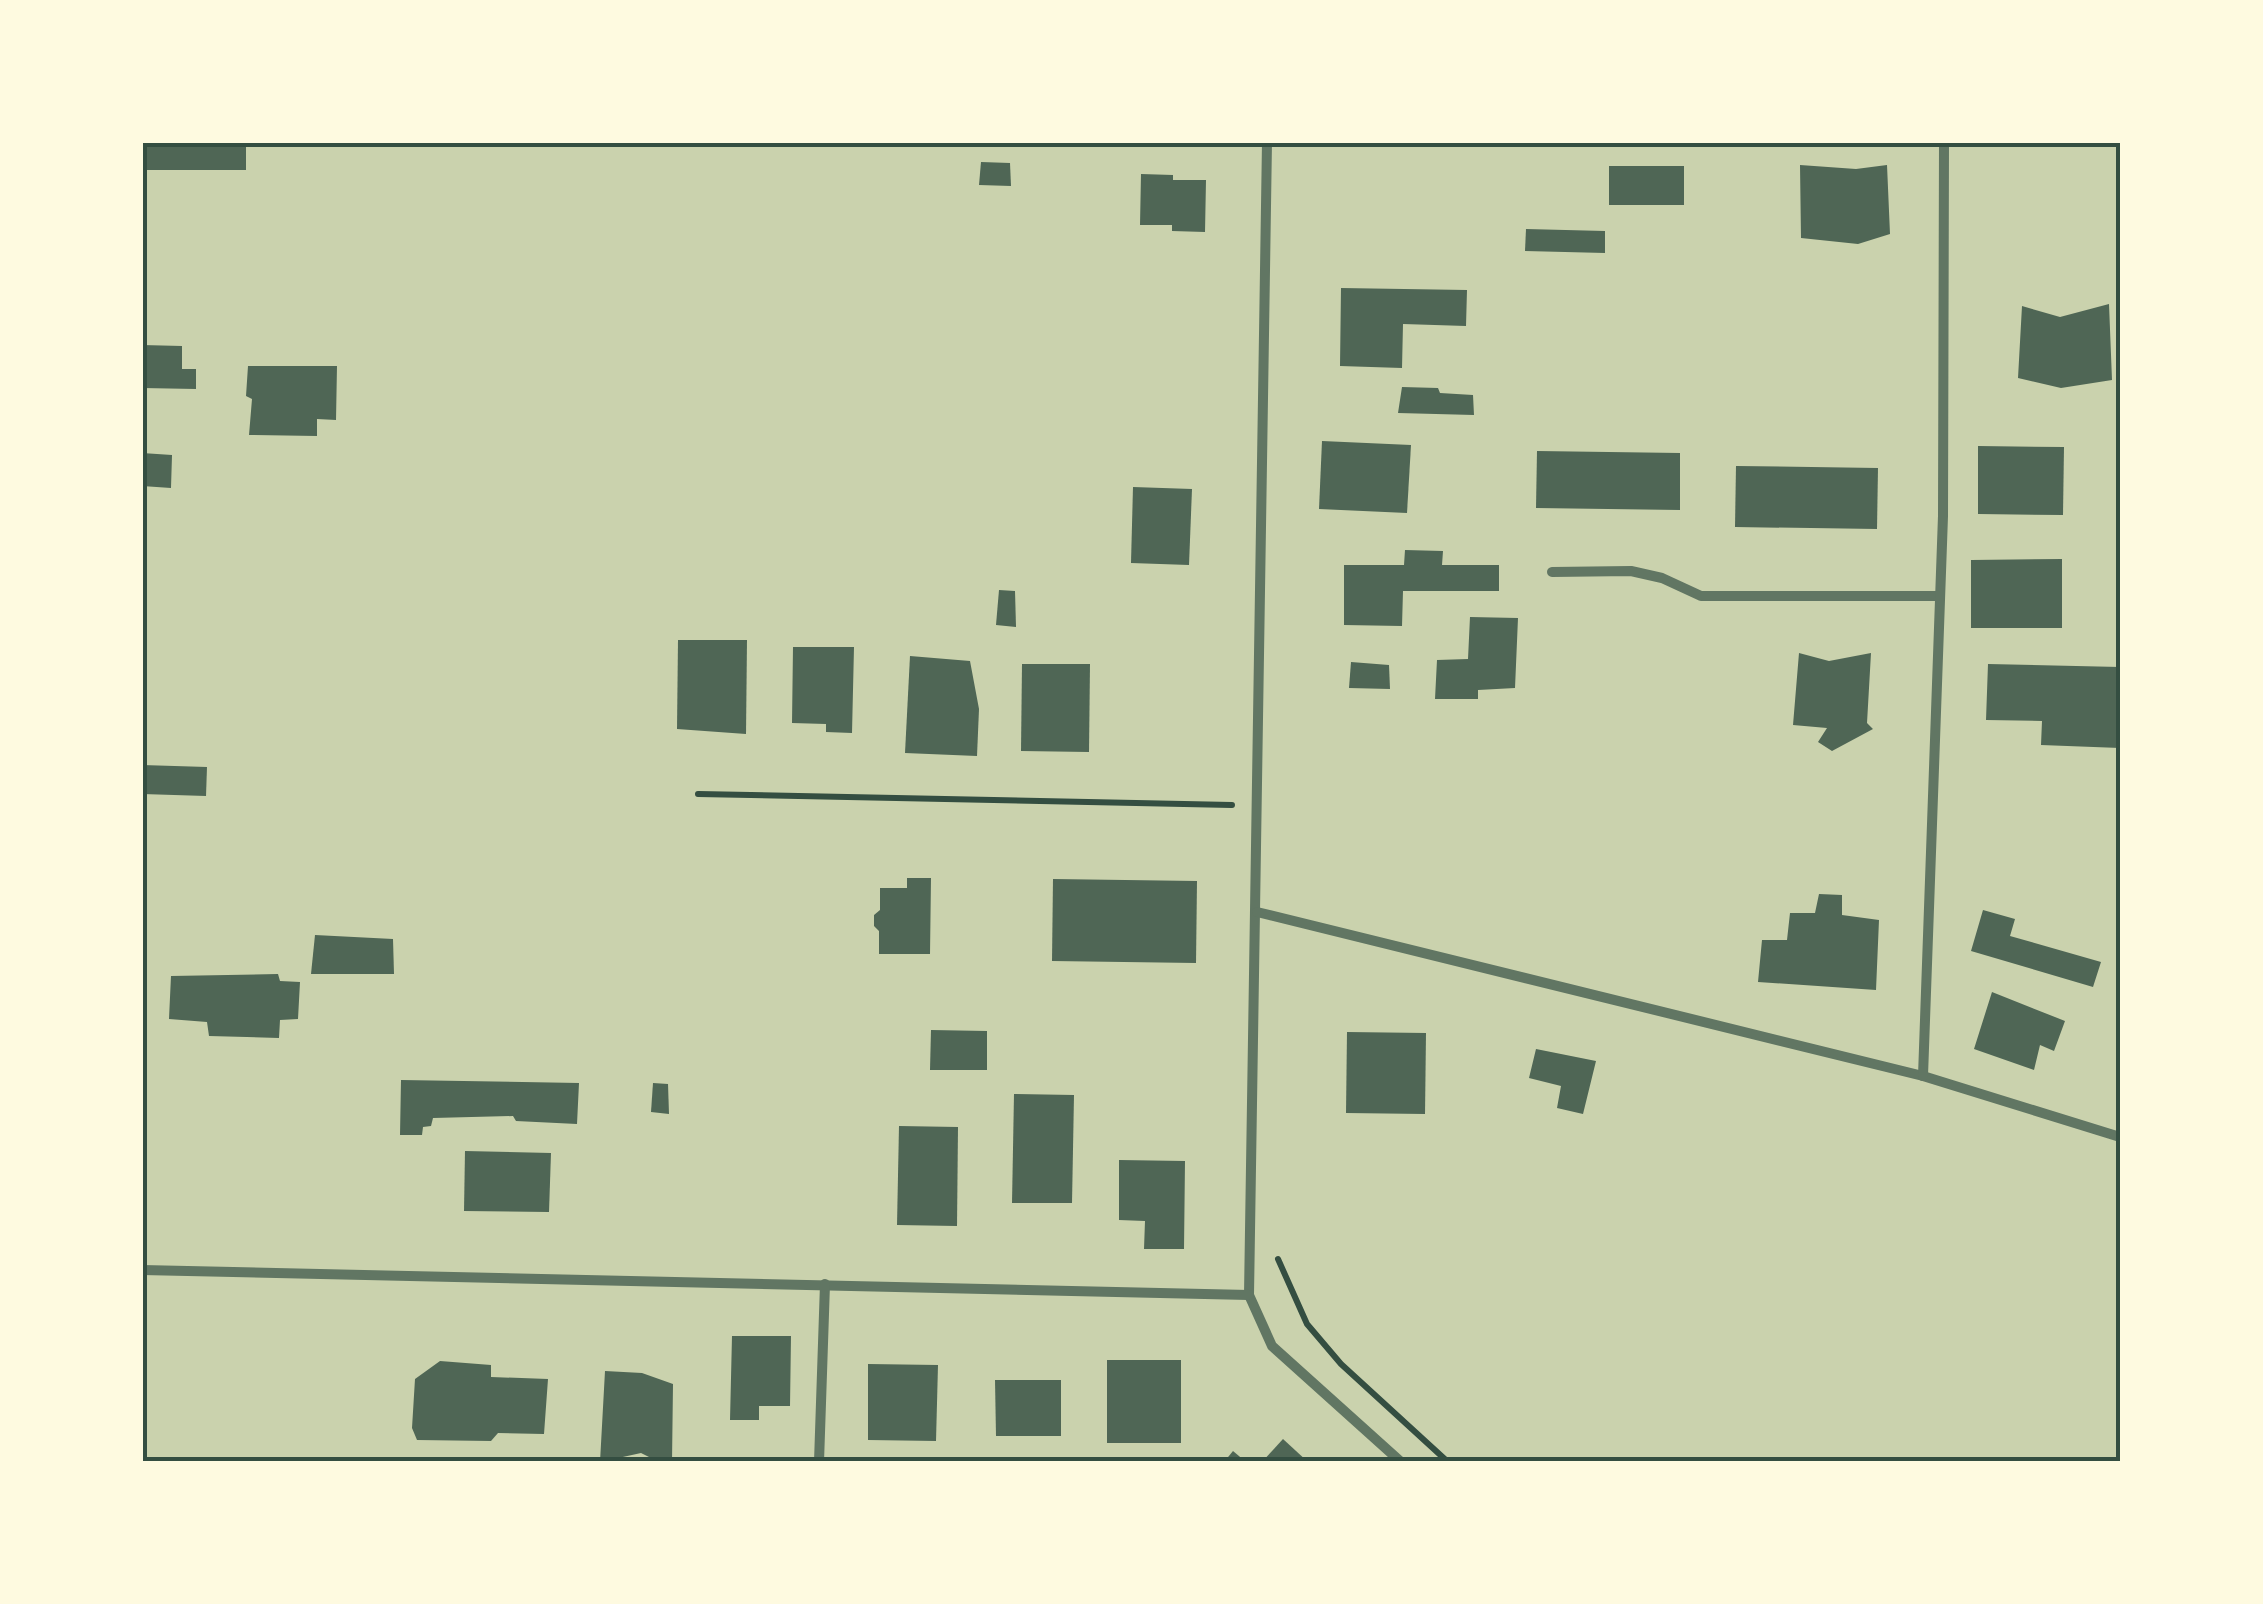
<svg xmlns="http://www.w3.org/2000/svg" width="2263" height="1604" font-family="Inter,sans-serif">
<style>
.green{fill:#cad2ad}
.building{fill:#4f6655}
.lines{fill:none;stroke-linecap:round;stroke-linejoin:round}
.path{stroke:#344e41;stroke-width:6}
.minor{stroke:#617663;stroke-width:10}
.neatline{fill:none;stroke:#344e41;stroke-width:4}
</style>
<rect width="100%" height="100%" fill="#e9edc9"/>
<!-- green -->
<rect class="green" x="143" y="143" width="1977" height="1318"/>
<!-- building -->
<g class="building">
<rect x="142" y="142" width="104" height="28"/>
<path d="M 981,162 L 1010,163 L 1011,186 L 979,185 Z"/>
<path d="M 1800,165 L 1856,169 L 1887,165 L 1890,234 L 1858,244 L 1801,238 Z"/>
<rect x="1609" y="166" width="75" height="39"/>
<path d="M 1141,174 L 1173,175 L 1173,180 L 1206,180 L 1205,232 L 1172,231 L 1172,225 L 1140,225 Z"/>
<path d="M 1526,229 L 1605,231 L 1605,253 L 1525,251 Z"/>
<path d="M 1341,288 L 1467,290 L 1466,326 L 1403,324 L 1402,368 L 1340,366 Z"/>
<path d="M 2109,304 L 2112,380 L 2061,388 L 2018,378 L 2022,306 L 2060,317 Z"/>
<path d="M 142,345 L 182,346 L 182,369 L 196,369 L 196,389 L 142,388 Z"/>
<path d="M 248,366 L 337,366 L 336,420 L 317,419 L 317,436 L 249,435 L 252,399 L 246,396 Z"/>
<path d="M 1402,387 L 1438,388 L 1440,393 L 1473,395 L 1474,415 L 1398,413 Z"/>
<path d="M 1322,441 L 1411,445 L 1407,513 L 1319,509 Z"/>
<path d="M 1978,446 L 2064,447 L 2063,515 L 1978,514 Z"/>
<path d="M 1537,451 L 1680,453 L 1680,510 L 1536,508 Z"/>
<path d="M 142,453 L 172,455 L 171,488 L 142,486 Z"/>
<path d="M 1736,466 L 1878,468 L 1877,529 L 1735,527 Z"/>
<path d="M 1133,487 L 1192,489 L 1189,565 L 1131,563 Z"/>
<path d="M 1405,550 L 1443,551 L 1442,565 L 1499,565 L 1499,591 L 1403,591 L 1402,626 L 1344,625 L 1344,565 L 1404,565 Z"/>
<path d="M 2062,559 L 2062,628 L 1971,628 L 1971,560 Z"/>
<path d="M 999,590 L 1015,591 L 1016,627 L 996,625 Z"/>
<path d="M 1470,617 L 1518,618 L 1515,688 L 1478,690 L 1478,699 L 1435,699 L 1437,660 L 1468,659 Z"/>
<path d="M 678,640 L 747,640 L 746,734 L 677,729 Z"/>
<path d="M 793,647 L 854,647 L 852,733 L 826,732 L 826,724 L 792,723 Z"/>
<path d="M 1799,653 L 1829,661 L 1871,653 L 1867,723 L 1873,729 L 1832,751 L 1818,742 L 1827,728 L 1793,725 Z"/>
<path d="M 910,656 L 970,661 L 979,709 L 977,756 L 905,753 Z"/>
<path d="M 1351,662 L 1389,665 L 1390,689 L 1349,688 Z"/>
<path d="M 1022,664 L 1090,664 L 1089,752 L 1021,751 Z"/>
<path d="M 1988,664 L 2120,667 L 2120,748 L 2041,745 L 2042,721 L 1986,720 Z"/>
<path d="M 142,765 L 207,767 L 206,796 L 142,794 Z"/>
<path d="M 907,878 L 931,878 L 930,954 L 879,954 L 879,931 L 874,926 L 874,915 L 880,910 L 880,888 L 907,888 Z"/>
<path d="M 1053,879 L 1197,881 L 1196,963 L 1052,961 Z"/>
<path d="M 1819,894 L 1842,895 L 1842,915 L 1879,920 L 1876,990 L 1758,982 L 1762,940 L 1787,940 L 1790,913 L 1815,913 Z"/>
<path d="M 1983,910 L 2015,919 L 2010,936 L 2101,962 L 2093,987 L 1971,951 Z"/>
<path d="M 315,935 L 393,939 L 394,974 L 311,974 Z"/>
<path d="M 278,974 L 280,981 L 300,982 L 298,1019 L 280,1020 L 279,1038 L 209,1036 L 207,1022 L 169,1019 L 171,976 Z"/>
<path d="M 1992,992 L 2065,1021 L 2054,1051 L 2040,1045 L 2034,1070 L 1974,1049 Z"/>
<path d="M 931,1030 L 987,1031 L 987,1070 L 930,1070 Z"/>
<path d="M 1347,1032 L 1426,1033 L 1425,1114 L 1346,1113 Z"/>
<path d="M 1536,1049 L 1596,1061 L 1583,1114 L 1557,1108 L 1561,1086 L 1529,1078 Z"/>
<path d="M 401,1080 L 579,1083 L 577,1124 L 516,1121 L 513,1116 L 433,1118 L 431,1126 L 423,1127 L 422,1135 L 400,1135 Z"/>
<path d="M 653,1083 L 668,1084 L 669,1114 L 651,1112 Z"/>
<path d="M 1014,1094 L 1074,1095 L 1072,1203 L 1012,1203 Z"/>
<path d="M 899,1126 L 958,1127 L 957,1226 L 897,1225 Z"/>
<path d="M 465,1151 L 551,1153 L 549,1212 L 464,1211 Z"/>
<path d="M 1119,1160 L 1185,1161 L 1184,1249 L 1144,1249 L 1145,1221 L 1119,1220 Z"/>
<path d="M 732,1336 L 791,1336 L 790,1406 L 759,1406 L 759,1420 L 730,1420 Z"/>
<rect x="1107" y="1360" width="74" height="83"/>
<path d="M 440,1361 L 491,1365 L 491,1377 L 548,1379 L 544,1434 L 498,1433 L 491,1441 L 417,1440 L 412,1428 L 415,1379 Z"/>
<path d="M 868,1364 L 938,1365 L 936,1441 L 868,1440 Z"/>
<path d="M 605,1371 L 642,1373 L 673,1384 L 672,1462 L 659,1462 L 641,1453 L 600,1462 Z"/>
<path d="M 995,1380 L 1061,1380 L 1061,1436 L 996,1436 Z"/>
<path d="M 1283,1439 L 1308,1462 L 1262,1462 Z"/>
<path d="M 1233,1451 L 1246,1462 L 1224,1462 Z"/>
</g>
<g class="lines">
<!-- path -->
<g class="path">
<path d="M 698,794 L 1232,805"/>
<path d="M 1278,1259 L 1307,1324 L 1341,1364 L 1448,1462"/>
</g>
<!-- minor -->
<g class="minor">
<path d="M 1267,142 L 1249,1295 L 1272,1346 L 1401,1462"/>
<path d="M 1552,572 L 1631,571 L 1662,578 L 1701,596 L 1940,596"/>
<path d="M 1257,912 L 1923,1076 L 2120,1137"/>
<path d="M 1923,1076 L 1943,516 L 1944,142"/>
<path d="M 142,1270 L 1249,1295"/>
<path d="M 819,1462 L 825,1284"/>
</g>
</g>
<!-- border -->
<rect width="2263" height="1604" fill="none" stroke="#fefae0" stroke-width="290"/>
<rect x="145" y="145" width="1973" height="1314" class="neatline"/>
</svg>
